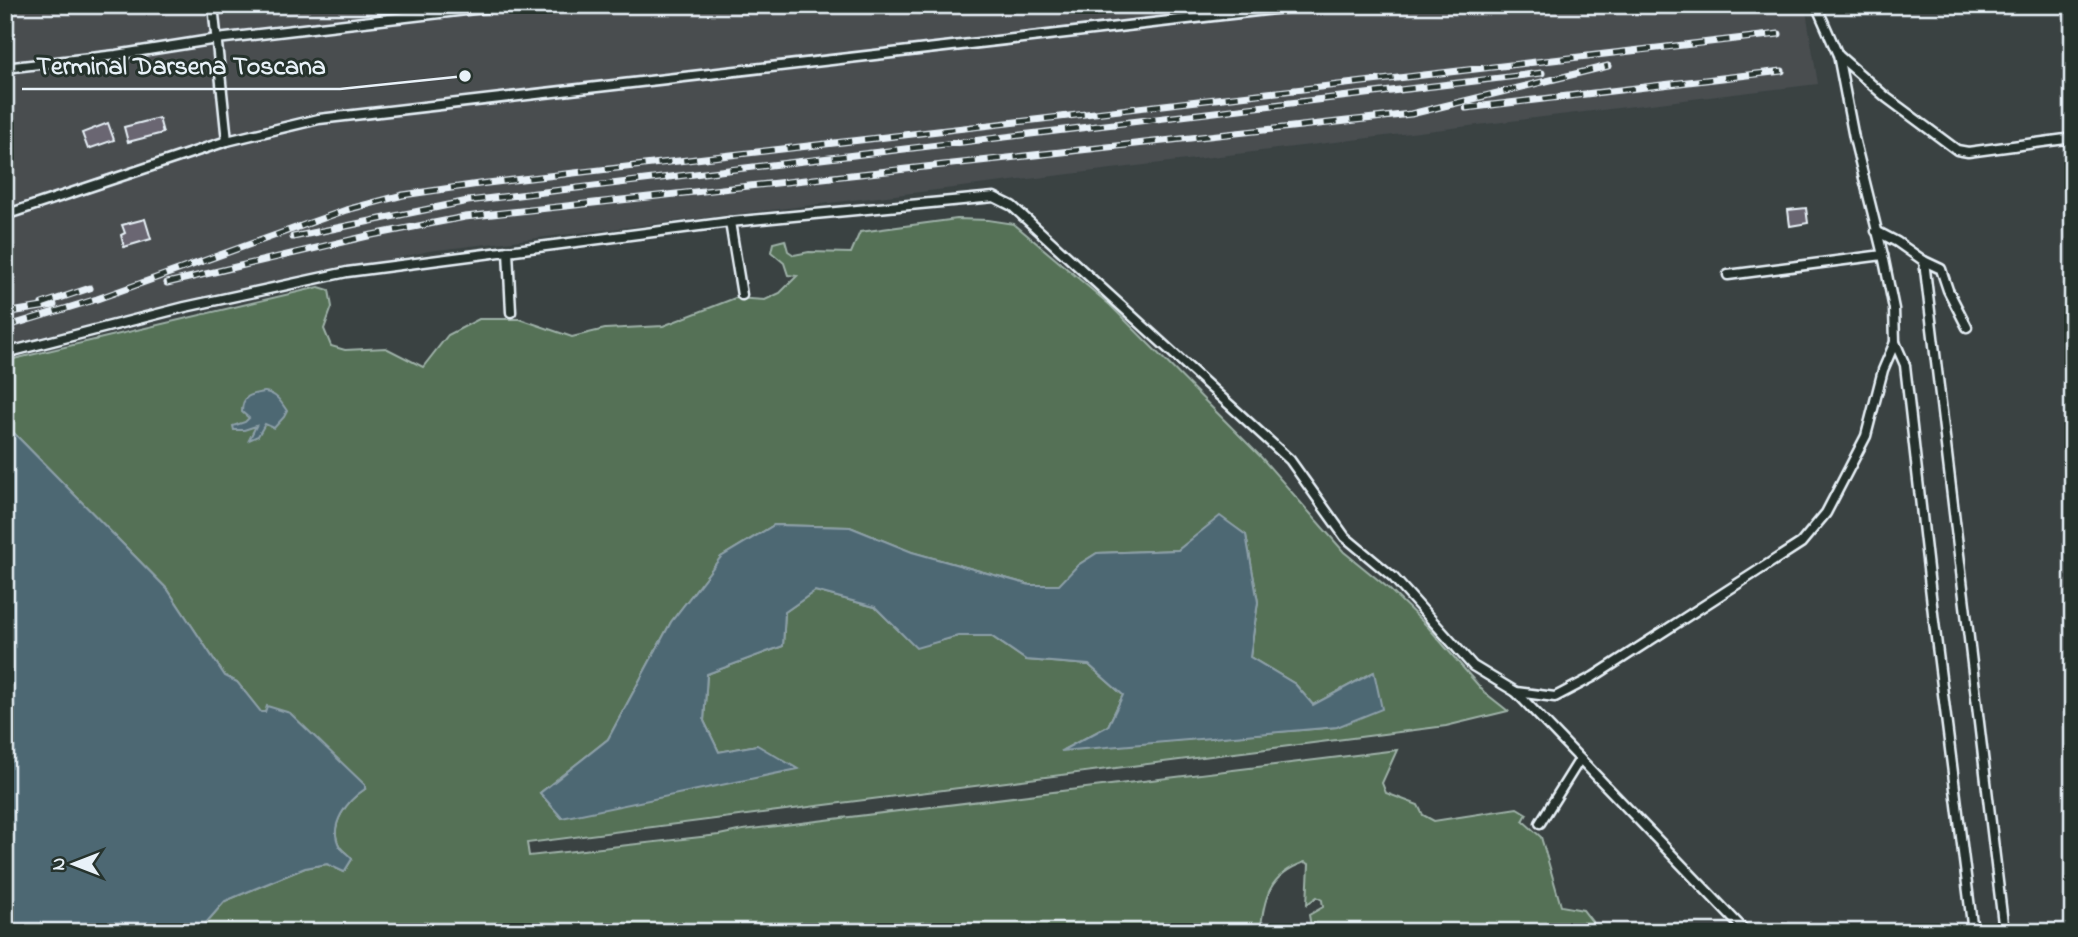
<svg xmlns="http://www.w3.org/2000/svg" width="2078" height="937" font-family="'Indie Flower',sans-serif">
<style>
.built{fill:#484d50}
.green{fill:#557157;stroke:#9eb1a8;stroke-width:2;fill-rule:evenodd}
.water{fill:#4e6873;stroke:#8c9fa8;stroke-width:2}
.building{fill:#6a6672;stroke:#e8f1f8;stroke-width:2}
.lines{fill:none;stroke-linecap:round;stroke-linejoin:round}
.lane-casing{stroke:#e8f1f8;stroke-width:13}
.lane{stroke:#26332d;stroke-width:8}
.rail-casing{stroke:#e8f1f8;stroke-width:7}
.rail{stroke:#26332d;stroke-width:4.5;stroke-dasharray:13;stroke-linecap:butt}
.leader{fill:none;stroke:#e8f1f8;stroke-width:2.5}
.callout-dot{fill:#e8f1f8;stroke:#26332d;stroke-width:2.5}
.callout-label{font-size:26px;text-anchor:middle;font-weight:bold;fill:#e8f1f8;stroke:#26332d;stroke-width:6;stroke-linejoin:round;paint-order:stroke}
</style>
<rect width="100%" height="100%" fill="#3a4242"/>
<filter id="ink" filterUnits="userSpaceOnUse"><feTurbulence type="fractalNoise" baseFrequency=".0143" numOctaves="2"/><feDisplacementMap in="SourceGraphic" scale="14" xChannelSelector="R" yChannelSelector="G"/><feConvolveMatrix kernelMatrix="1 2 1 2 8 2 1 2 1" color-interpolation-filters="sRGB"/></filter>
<g filter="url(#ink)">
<!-- built -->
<path class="built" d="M 5,5 L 1805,5 L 1818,84 L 429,251 L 69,333 L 5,350 Z"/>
<!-- green -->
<path class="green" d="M 957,219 L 988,220 L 1014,224 L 1110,305 L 1260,456 L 1344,552 L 1387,587 L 1428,627 L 1484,692 L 1508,711 L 1446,726 L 527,843 L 529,856 L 719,835 L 743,830 L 1397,750 L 1382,783 L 1386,793 L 1418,805 L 1423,815 L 1434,821 L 1517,808 L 1527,814 L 1523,821 L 1541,837 L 1561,906 L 1583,910 L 1600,932 L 1312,932 L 1309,915 L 1323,907 L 1322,900 L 1317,897 L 1307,904 L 1309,864 L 1305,862 C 1268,875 1265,897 1260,932 L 198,932 L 225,901 L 305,868 L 327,864 L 344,872 L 352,859 C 349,855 343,851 340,847 C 327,825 348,800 365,789 L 265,712 L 261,712 L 237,682 L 225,676 L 168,590 L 5,424 L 5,361 L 319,287 L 329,290 L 332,307 L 324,329 L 331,346 L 345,350 L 386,348 L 423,367 L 448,335 L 479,319 L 520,319 L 572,337 L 605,329 L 663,326 L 735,298 L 765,300 L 780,293 L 797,276 L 788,275 L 784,263 L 771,252 L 773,243 L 785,240 L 788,251 L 794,255 L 809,252 L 851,253 L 860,232 ZM 1220,517 L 1246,535 L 1258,602 L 1250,657 L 1295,684 L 1313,705 L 1374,672 L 1337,727 L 1063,750 L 1108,726 L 1123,695 L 1089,665 L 1026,660 L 991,636 L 958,636 L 916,647 L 875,607 L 815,591 L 785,612 L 783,646 L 707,674 L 704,721 L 719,752 L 757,745 L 562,818 L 540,793 L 608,739 L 671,622 L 721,557 L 774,525 L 850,527 L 911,552 L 1030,585 L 1060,586 L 1078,565 L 1097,553 L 1178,550 Z"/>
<!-- water -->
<g class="water">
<path d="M 265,392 C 277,394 281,402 287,411 L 284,417 L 274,428 L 265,424 L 258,436 L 249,440 L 256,426 L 244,430 L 234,430 L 233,426 L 245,422 L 249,418 L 242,412 C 242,395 251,394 265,392 Z"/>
<path d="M 5,424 L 168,590 L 225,676 L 237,682 L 261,712 L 265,712 L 267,706 L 290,713 L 365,785 L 365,789 C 348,800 327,825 340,847 C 343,851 349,855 352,859 L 344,872 L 327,864 L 305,868 L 225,901 L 198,932 L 5,932 Z"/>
<path d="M 1220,516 L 1246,535 L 1258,602 L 1250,657 L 1295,684 L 1313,705 L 1374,672 L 1382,709 L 1337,727 L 1061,751 L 1108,726 L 1123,695 L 1089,665 L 1026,660 L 991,636 L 958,636 L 916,648 L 875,607 L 815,591 L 785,612 L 783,646 L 707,674 L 704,721 L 719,752 L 757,745 L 798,769 L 562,818 L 540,793 L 608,739 L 671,622 L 721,557 L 774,525 L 850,527 L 912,552 L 1030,585 L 1059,585 L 1078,565 L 1097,553 L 1178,550 Z"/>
</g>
<!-- building -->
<g class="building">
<path d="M 159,118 L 163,133 L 128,142 L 124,127 Z"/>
<path d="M 108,123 L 114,140 L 88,149 L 82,133 Z"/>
<path d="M 1806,208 L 1808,223 L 1790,226 L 1788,210 Z"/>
<path d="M 145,219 L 151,239 L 124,247 L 121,235 L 125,233 L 122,225 Z"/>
</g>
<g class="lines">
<!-- lane casing -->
<g class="lane-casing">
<g id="lane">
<path d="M 213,5 L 227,141"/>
<path d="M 1816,5 L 1838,55 L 1887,98 L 1957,150 L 1968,152 L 2073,138"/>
<path d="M 5,68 L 116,55 L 217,39 L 509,5"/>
<path d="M 5,215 L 227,141 L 319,119 L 1309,5"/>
<path d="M 730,222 L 742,295"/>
<path d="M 1876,231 L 1897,242 L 1924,261 L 2004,932"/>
<path d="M 508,251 L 511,312"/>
<path d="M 1924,261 L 1941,269 L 1948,290 L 1967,327"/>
<path d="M 1728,275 L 1883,255"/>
<path d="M 1895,342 L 1905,365 L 1934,622 L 1973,932"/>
<path d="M 5,353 L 185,307 L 347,272 L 730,222 L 994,197 L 1012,206 L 1290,460 L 1345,537 L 1393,577 L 1473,666 L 1516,692 L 1555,697 L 1593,677 L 1801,543 L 1826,513 L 1866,436 L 1883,370 L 1895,342 L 1894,309 L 1883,255 L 1854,138 L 1838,55"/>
<path d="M 1516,692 L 1746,932"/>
<path d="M 1540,823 L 1580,759"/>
</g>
</g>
<!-- lane -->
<use href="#lane" class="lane"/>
<!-- rail casing -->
<g class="rail-casing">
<g id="rail">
<path d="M 1466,108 L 1782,71"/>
<path d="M 293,237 L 468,201 L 1542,73"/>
<path d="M 167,283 L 372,235 L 465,217 L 1411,114 L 1608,66"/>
<path d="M 42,304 L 90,288"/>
<path d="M 5,313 L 54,305"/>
<path d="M 5,327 L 97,299 L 346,210 L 403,195 L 479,184 L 1779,34"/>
</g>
</g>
<!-- rail -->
<use href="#rail" class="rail"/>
</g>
</g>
<!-- callouts -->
<path class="leader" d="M465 76L340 89H22"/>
<circle class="callout-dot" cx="465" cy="76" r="7"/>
<g class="callout-label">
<text x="181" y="74">Terminal Darsena Toscana</text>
</g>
<!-- margin -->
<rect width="2078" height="937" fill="none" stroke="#26332d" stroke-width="28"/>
<rect x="14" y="14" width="2050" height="909" fill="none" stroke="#e8f1f8" stroke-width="2.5" filter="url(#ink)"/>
<!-- north arrow -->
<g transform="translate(74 864) rotate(270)" stroke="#26332d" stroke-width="5" paint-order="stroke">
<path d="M0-5L12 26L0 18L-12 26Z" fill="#e8f1f8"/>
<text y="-10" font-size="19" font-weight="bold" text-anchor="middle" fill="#e8f1f8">N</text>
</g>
</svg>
